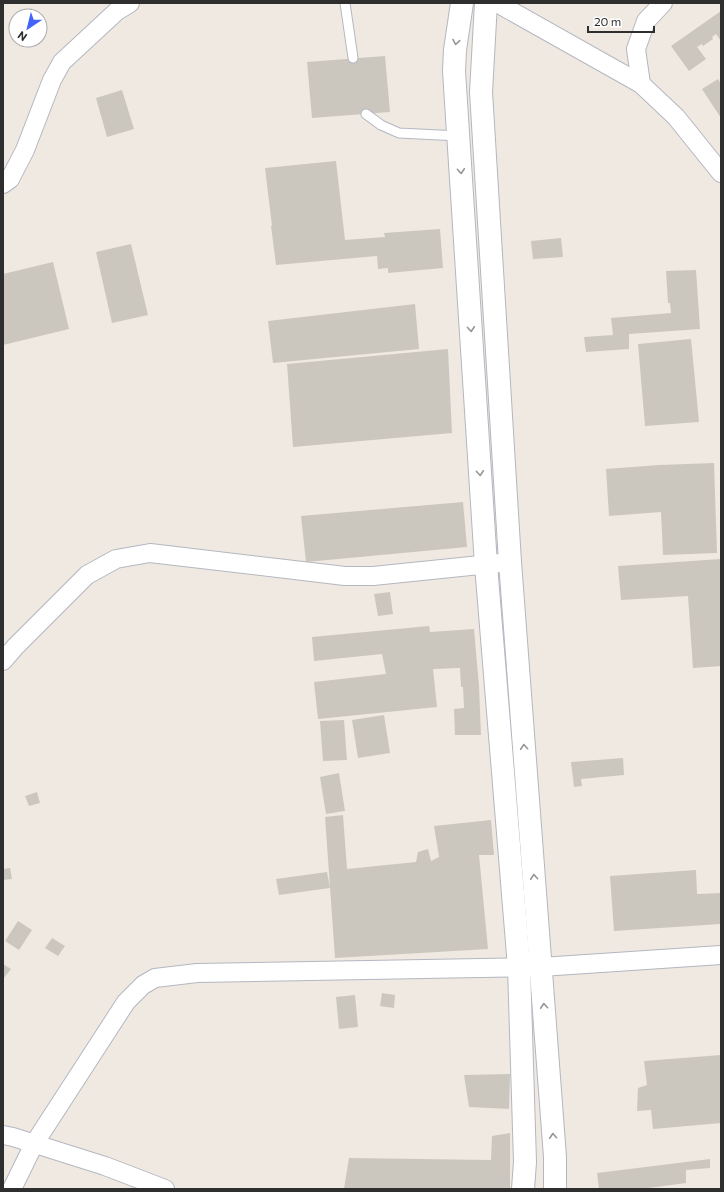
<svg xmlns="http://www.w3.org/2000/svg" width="724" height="1192" font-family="Commissioner,sans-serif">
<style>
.building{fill:#cbc7bf}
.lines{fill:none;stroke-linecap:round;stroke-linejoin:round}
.service-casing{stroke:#b4b7c1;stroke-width:11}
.minor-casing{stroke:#b4b7c1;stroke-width:20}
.tertiary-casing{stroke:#b4b7c1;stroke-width:24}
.service{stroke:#fff;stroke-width:9}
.minor{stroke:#fff;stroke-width:18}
.tertiary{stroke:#fff;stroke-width:22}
.oneway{stroke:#969696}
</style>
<rect width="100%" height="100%" fill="#efe9e1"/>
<!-- building -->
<g class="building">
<path d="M 721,11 L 721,41 L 716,34 L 712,37 L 713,39 L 703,46 L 702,44 L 697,47 L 706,59 L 689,71 L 671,46 Z"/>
<path d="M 385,56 L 390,112 L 312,118 L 307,62 Z"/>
<path d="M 718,79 L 721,84 L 721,118 L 702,89 Z"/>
<path d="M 122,90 L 134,129 L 107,137 L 96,98 Z"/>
<path d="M 336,161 L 345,240 L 385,237 L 384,233 L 440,229 L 443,268 L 388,273 L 388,268 L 378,269 L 377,256 L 276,265 L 271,226 L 272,226 L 265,168 Z"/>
<path d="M 561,238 L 563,257 L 533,259 L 531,241 Z"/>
<path d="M 131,244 L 148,315 L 112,323 L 96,252 Z"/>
<path d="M 53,262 L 69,329 L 3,345 L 3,274 Z"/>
<path d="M 696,270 L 700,329 L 629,334 L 629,349 L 586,352 L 584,337 L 613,335 L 611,318 L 671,313 L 670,303 L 668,303 L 666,271 Z"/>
<path d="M 415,304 L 419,349 L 273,363 L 268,321 Z"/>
<path d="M 691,339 L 699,422 L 645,426 L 638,344 Z"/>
<path d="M 448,349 L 452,433 L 293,447 L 287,364 Z"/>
<path d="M 714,463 L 717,553 L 663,555 L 661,512 L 609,516 L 606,469 L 659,465 Z"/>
<path d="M 463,502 L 467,547 L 306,562 L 301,516 Z"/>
<path d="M 721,559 L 721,666 L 693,668 L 688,596 L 621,600 L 618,566 Z"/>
<path d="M 390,592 L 393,614 L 378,616 L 374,594 Z"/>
<path d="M 429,626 L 430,632 L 474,629 L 479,686 L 481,735 L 455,735 L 454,709 L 464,708 L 463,687 L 461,687 L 460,668 L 433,669 L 437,707 L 318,719 L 314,682 L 386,674 L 382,654 L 314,661 L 312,637 Z"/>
<path d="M 384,715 L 390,753 L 358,758 L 352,720 Z"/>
<path d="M 344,720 L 347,760 L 323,761 L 320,721 Z"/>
<path d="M 623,758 L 624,775 L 581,779 L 582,786 L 574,787 L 571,762 Z"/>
<path d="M 339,773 L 345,811 L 326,814 L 320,777 Z"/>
<path d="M 37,792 L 40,803 L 29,806 L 25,796 Z"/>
<path d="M 343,815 L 347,869 L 416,862 L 418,852 L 428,849 L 431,861 L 439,857 L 434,826 L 491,820 L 494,855 L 479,855 L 488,949 L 335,958 L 325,817 Z"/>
<path d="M 10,868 L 12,879 L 3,880 L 3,869 Z"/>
<path d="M 696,870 L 697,894 L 721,893 L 721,924 L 614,931 L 610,876 Z"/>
<path d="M 327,872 L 330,888 L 279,895 L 276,879 Z"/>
<path d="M 18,921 L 32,930 L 19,950 L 5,941 Z"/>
<path d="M 52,938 L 65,946 L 58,956 L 45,948 Z"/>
<path d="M 3,964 L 11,969 L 3,979 Z"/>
<path d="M 382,993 L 395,995 L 394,1008 L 380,1006 Z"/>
<path d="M 355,995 L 358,1027 L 339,1029 L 336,997 Z"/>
<path d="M 721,1055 L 721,1123 L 653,1129 L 651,1110 L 637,1111 L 638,1088 L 647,1085 L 644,1061 Z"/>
<path d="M 510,1074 L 509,1109 L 469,1107 L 464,1075 Z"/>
<path d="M 510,1133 L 510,1189 L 344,1189 L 349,1158 L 491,1160 L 492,1136 Z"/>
<path d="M 710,1159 L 710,1168 L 686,1170 L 686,1183 L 641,1189 L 599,1189 L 597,1173 Z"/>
</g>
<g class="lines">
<!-- service casing -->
<g class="service-casing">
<g id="service">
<path d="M 345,3 L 353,58"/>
<path d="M 366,114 L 381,125 L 399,133 L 459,136"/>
</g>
</g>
<!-- minor casing -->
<g class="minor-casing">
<g id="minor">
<path d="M 497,3 L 641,84 L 676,117 L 721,173"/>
<path d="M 641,84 L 636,49 L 646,21 L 663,3"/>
<path d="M 3,184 L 10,179 L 25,150 L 52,80 L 62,62 L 117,11 L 130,3"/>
<path d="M 3,661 L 15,647 L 87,575 L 116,559 L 150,553 L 345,576 L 373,576 L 510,562"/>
<path d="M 3,1135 L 13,1137 L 105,1166 L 165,1189"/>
<path d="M 12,1189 L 34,1144 L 126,1002 L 143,985 L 155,978 L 197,973 L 541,967 L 721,955"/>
</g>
</g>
<!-- tertiary casing -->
<g class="tertiary-casing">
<g id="tertiary">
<path d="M 462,3 L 455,50 L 454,71 L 486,565 L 519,967 L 525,1162 L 523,1189"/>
<path d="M 486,3 L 481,92 L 510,562 L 555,1157 L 555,1189"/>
</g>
</g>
<!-- service -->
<use href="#service" class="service"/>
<!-- minor -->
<use href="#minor" class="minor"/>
<!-- tertiary -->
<use href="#tertiary" class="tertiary"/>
</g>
<!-- one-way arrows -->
<defs><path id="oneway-chevron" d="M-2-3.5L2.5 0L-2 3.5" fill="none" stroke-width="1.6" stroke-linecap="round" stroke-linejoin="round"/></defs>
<g class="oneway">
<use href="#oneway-chevron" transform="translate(456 42) rotate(99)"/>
<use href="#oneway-chevron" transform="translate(461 171) rotate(86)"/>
<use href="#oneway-chevron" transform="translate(471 329) rotate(86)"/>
<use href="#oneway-chevron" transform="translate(480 473) rotate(86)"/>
<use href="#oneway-chevron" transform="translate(524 747) rotate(-94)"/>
<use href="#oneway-chevron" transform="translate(534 877) rotate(-94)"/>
<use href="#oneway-chevron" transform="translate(544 1006) rotate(-94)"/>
<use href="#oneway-chevron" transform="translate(553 1136) rotate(-94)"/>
</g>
<!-- border -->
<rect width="724" height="1192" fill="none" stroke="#2e2e2e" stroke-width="8"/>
<!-- north arrow -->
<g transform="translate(28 28) rotate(215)"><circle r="19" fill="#ffffff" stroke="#ababab"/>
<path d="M0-3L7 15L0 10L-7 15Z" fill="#4264fb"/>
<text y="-6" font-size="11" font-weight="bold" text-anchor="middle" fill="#2e2e2e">N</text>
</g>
<!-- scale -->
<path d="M588 26v6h66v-6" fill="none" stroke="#2e2e2e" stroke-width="2"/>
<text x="594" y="26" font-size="12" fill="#2e2e2e" stroke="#ffffff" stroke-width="3" paint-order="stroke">20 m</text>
</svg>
